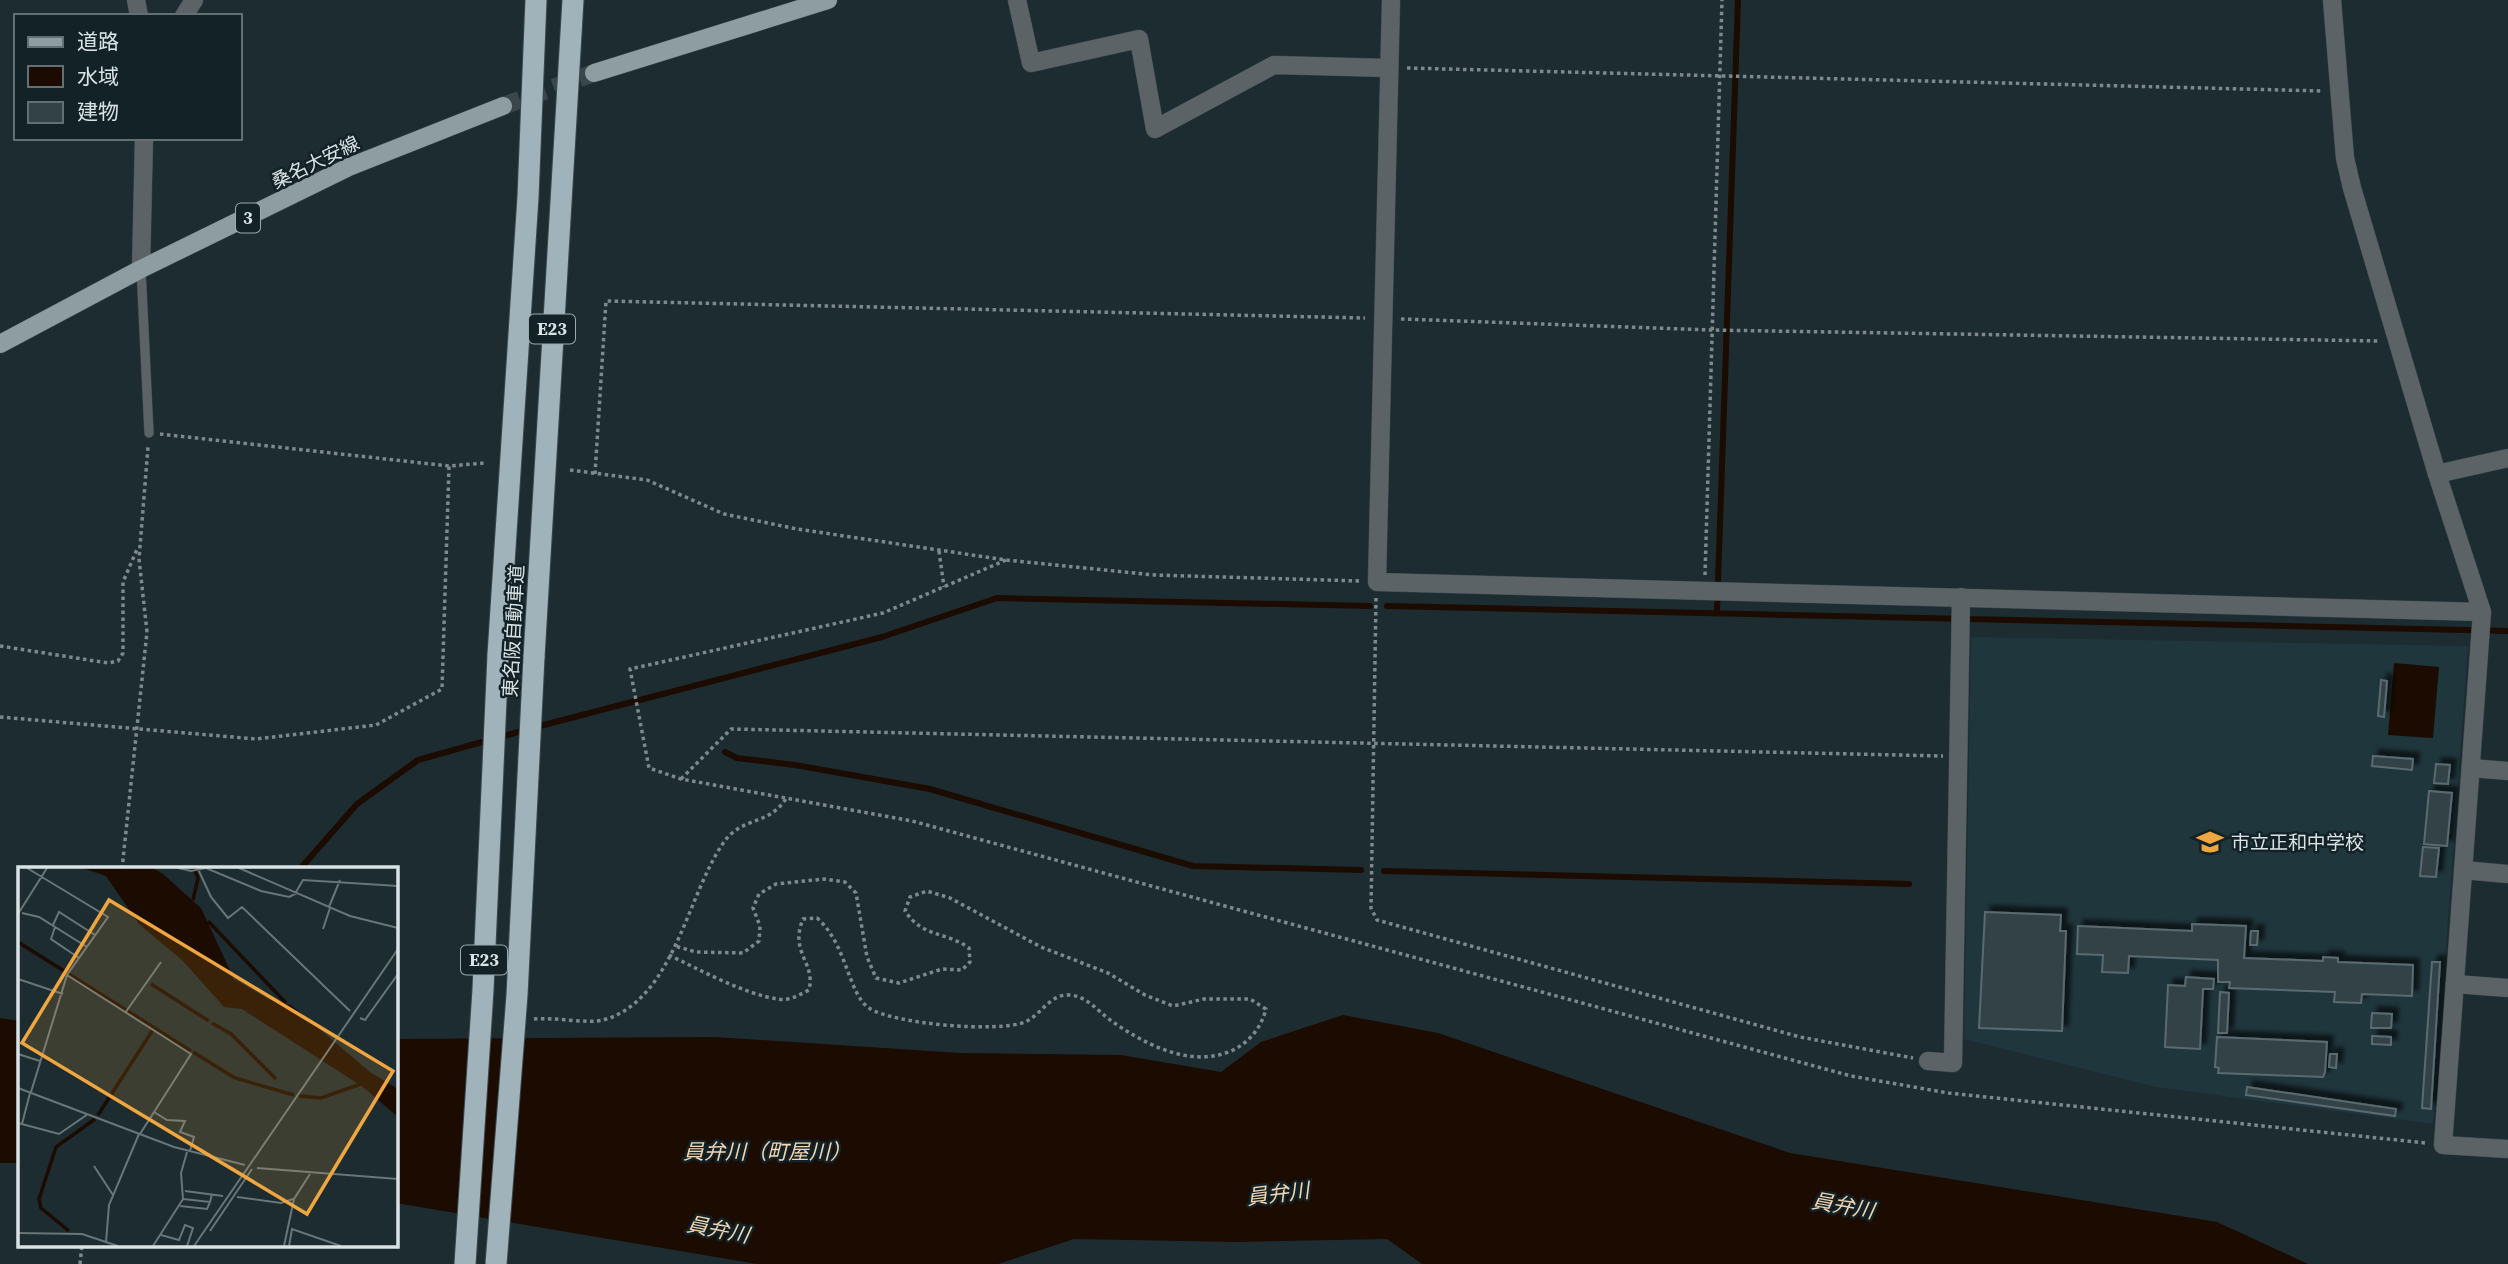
<svg xmlns="http://www.w3.org/2000/svg" width="2508" height="1264" font-family="'Source Serif 4','Noto Sans JP',serif">
<style>
.built{fill:#1f363d}
.water{fill:#1b0b00}
.lines{fill:none;stroke-linecap:round;stroke-linejoin:round}
.stream{stroke:#1b0b00;stroke-width:6}
.building{fill:#324247;stroke:#5a6b71;stroke-width:2;filter:url(#shadow)}
.primary-tunnel{stroke:#39474c;stroke-width:18;stroke-dasharray:18 9;stroke-linecap:butt}
.service-casing{stroke:#3b494e;stroke-width:10}
.minor-casing{stroke:#3b494e;stroke-width:19}
.primary-casing{stroke:#3b494e;stroke-width:19}
.motorway-casing{stroke:#3b494e;stroke-width:23}
.path{stroke:#7d898d;stroke-width:3.5;stroke-dasharray:3.5 3.5;stroke-linecap:butt}
.service{stroke:#5c6366;stroke-width:9}
.minor{stroke:#5c6366;stroke-width:18}
.primary{stroke:#8d9da2;stroke-width:18}
.motorway{stroke:#a1b3ba;stroke-width:21}
.motorway-bridge-casing{stroke:#3b494e;stroke-width:23;stroke-linecap:butt}
.path-bridge{stroke:#7d898d;stroke-width:3.5;stroke-dasharray:3.5 3.5;stroke-linecap:butt}
.motorway-bridge{stroke:#a1b3ba;stroke-width:21}
.labels{text-anchor:middle;stroke-width:5;stroke-linejoin:round;paint-order:stroke}
.shield{fill:#132227;stroke:#9ea9ad;stroke-width:2}
.shield-label{font-size:18px;font-weight:bold;fill:#d9e3e6}
.street-label{font-size:19px;fill:#d9e3e6;stroke:#132227}
.poi-label{font-size:19px;fill:#d9e3e6;stroke:#132227;text-anchor:start}
.water-label{font-size:21px;font-style:italic;fill:#f4d6b2;stroke:#132227}
.inset-river{fill:none;stroke:#1b0b00;stroke-width:3.5}
.inset-road{fill:none;stroke:#687579;stroke-width:2}
.view{fill:#f0a63f;fill-opacity:0.15;stroke:#f0a63f;stroke-width:3.5}
.inset-edge{fill:none;stroke:#d9e3e6;stroke-width:3.5}
</style>
<defs>
<filter id="shadow"><feDropShadow dx="6" dy="-6" stdDeviation="2" flood-color="#0009"/></filter>
</defs>
<rect width="100%" height="100%" fill="#1d2c31"/>
<!-- built -->
<path class="built" d="M 1971,637 L 2468,646 L 2433,1124 L 2156,1087 L 1964,1039 Z"/>
<!-- water -->
<g class="water">
<path d="M 2394,663 L 2439,667 L 2433,738 L 2388,735 Z"/>
<path d="M 1343,1015 L 1438,1033 L 1790,1153 L 2217,1222 L 2308,1264 L 1422,1264 L 1387,1239 L 1237,1242 L 1074,1239 L 998,1264 L 757,1264 L 396,1203 L 396,1039 L 715,1037 L 960,1053 L 1121,1055 L 1221,1072 L 1261,1042 Z"/>
<path d="M 0,1018 L 19,1021 L 19,1163 L 0,1163 Z"/>
</g>
<g class="lines">
<!-- stream -->
<g class="stream">
<path d="M 1387,606 L 2508,631"/>
<path d="M 1717,611 L 1738,0"/>
<path d="M 536,727 L 882,637 L 997,598 L 1370,606"/>
<path d="M 725,752 L 737,758 L 795,765 L 930,789 L 1193,866 L 1361,870"/>
<path d="M 300,869 L 357,804 L 418,760 L 525,730"/>
<path d="M 1384,871 L 1909,884"/>
</g>
</g>
<!-- building -->
<g class="building">
<path d="M 2381,680 L 2387,681 L 2384,717 L 2378,716 Z"/>
<path d="M 2373,756 L 2413,759 L 2412,770 L 2372,766 Z"/>
<path d="M 2436,764 L 2450,765 L 2448,784 L 2434,783 Z"/>
<path d="M 2429,791 L 2452,793 L 2447,846 L 2424,844 Z"/>
<path d="M 2423,847 L 2439,848 L 2436,877 L 2420,876 Z"/>
<path d="M 1985,912 L 2061,915 L 2060,931 L 2066,931 L 2062,1031 L 1979,1028 Z"/>
<path d="M 2192,924 L 2246,926 L 2244,958 L 2323,961 L 2323,957 L 2338,958 L 2338,962 L 2413,965 L 2412,996 L 2362,994 L 2361,1003 L 2334,1002 L 2335,992 L 2229,988 L 2230,982 L 2218,982 L 2218,960 L 2129,956 L 2128,973 L 2102,972 L 2103,955 L 2077,954 L 2078,926 L 2192,931 Z"/>
<path d="M 2251,931 L 2258,931 L 2257,945 L 2250,945 Z"/>
<path d="M 2432,962 L 2440,962 L 2431,1109 L 2422,1108 Z"/>
<path d="M 2186,977 L 2214,979 L 2213,989 L 2203,989 L 2200,1049 L 2165,1047 L 2168,985 L 2185,986 Z"/>
<path d="M 2220,992 L 2229,993 L 2227,1033 L 2218,1033 Z"/>
<path d="M 2372,1013 L 2392,1014 L 2391,1028 L 2371,1028 Z"/>
<path d="M 2372,1036 L 2391,1037 L 2391,1045 L 2372,1044 Z"/>
<path d="M 2217,1037 L 2327,1042 L 2325,1072 L 2323,1077 L 2218,1073 L 2219,1068 L 2215,1067 Z"/>
<path d="M 2330,1054 L 2337,1054 L 2336,1068 L 2329,1067 Z"/>
<path d="M 2247,1087 L 2396,1109 L 2395,1116 L 2246,1095 Z"/>
</g>
<g class="lines">
<!-- primary-tunnel -->
<path class="primary-tunnel" d="M 503,106 L 594,73"/>
<!-- service casing -->
<g class="service-casing">
<path id="service" d="M 141,269 L 149,433"/>
</g>
<!-- minor casing -->
<g class="minor-casing">
<g id="minor">
<path d="M 136,0 L 139,16"/>
<path d="M 1017,0 L 1031,63 L 1139,39 L 1155,129 L 1274,65 L 1388,68"/>
<path d="M 1391,0 L 1377,582 L 2482,612"/>
<path d="M 2332,0 L 2345,158 L 2352,188 L 2437,474 L 2482,612 L 2443,1145 L 2508,1149"/>
<path d="M 184,16 L 194,0"/>
<path d="M 141,269 L 144,138"/>
<path d="M 2437,474 L 2508,458"/>
<path d="M 2471,768 L 2508,771"/>
<path d="M 2463,870 L 2508,874"/>
<path d="M 2455,984 L 2508,988"/>
<path d="M 1928,1061 L 1953,1063 L 1961,597"/>
</g>
</g>
<!-- primary casing -->
<g class="primary-casing">
<g id="primary">
<path d="M 594,73 L 828,0"/>
<path d="M 0,344 L 141,269 L 349,167 L 503,106"/>
</g>
</g>
<!-- motorway casing -->
<g class="motorway-casing">
<g id="motorway">
<path d="M 498,655 L 528,197 L 536,0"/>
<path d="M 534,657 L 573,0"/>
</g>
</g>
<!-- path -->
<g class="path">
<path d="M 1407,68 L 2323,91"/>
<path d="M 1401,319 L 1710,330 L 2380,341"/>
<path d="M 160,434 L 449,466 L 485,463"/>
<path d="M 570,470 L 647,480 L 724,514 L 797,529 L 1006,560 L 1154,575 L 1360,581"/>
<path d="M 595,474 L 606,301 L 1365,318"/>
<path d="M 939,551 L 944,587"/>
<path d="M 1006,560 L 883,613 L 630,669 L 649,768 L 681,779 L 912,821 L 1851,1076 L 1948,1093 L 2426,1143"/>
<path d="M 1705,575 L 1722,0"/>
<path d="M 1376,598 L 1371,908 L 1377,920 L 1800,1037 L 1913,1058"/>
<path d="M 147,632 L 139,559 L 148,447"/>
<path d="M 0,646 L 108,663 L 118,661 L 123,653 L 123,582 L 138,547"/>
<path d="M 0,717 L 256,739 L 376,725 L 442,689 L 449,466"/>
<path d="M 681,779 L 731,729 L 1943,756"/>
<path d="M 669,955 C 698,969 746,995 778,999 C 790,1001 799,995 809,990 C 816,962 789,953 803,919 L 817,918 C 847,944 848,994 869,1008 C 893,1024 998,1033 1025,1022 C 1041,1015 1050,994 1069,995 C 1088,996 1098,1012 1113,1022 C 1146,1045 1191,1068 1231,1051 C 1249,1043 1261,1028 1266,1009 L 1250,999 L 1204,999 L 1173,1006 L 1145,995 L 1108,973 L 1041,947 L 950,898 L 927,891 L 910,897 L 905,911 C 923,938 945,931 969,948 L 970,962 L 962,970 L 942,969 L 899,983 L 876,978 L 867,957 L 856,893 L 845,882 L 824,879 L 776,884 L 759,894 L 753,908 L 760,926 L 759,941 L 743,953 L 696,952 L 675,946"/>
<path d="M 534,1019 C 554,1017 587,1024 603,1020 C 674,1001 687,894 724,842 C 742,816 770,826 787,797"/>
<path d="M 80,1264 L 82,1245"/>
</g>
<!-- service -->
<use href="#service" class="service"/>
<!-- minor -->
<use href="#minor" class="minor"/>
<!-- primary -->
<use href="#primary" class="primary"/>
<!-- motorway -->
<use href="#motorway" class="motorway"/>
<!-- motorway-bridge casing -->
<g class="motorway-bridge-casing">
<g id="motorway-bridge">
<path d="M 465,1264 L 483,990 L 498,655"/>
<path d="M 496,1264 L 517,995 L 534,657"/>
</g>
</g>
<!-- path-bridge -->
<path class="path-bridge" d="M 122,869 L 147,632"/>
<!-- motorway-bridge -->
<use href="#motorway-bridge" class="motorway-bridge"/>
</g>
<!-- icons -->
<defs>
<g id="school-bare" transform="scale(2.1)"><path d="M0-5L7-2L0 1L-7-2ZM-4 1L0 2.5L4 1V4Q0 6-4 4Z" fill="#f0a63f" stroke="#132227" stroke-width="2.5" paint-order="stroke"/></g>
</defs>
<g fill-rule="evenodd">
<use href="#school-bare" x="2210" y="842"/>
</g>
<g class="labels">
<!-- shield labels -->
<g class="shield">
<rect x="236" y="203.5" width="24" height="29" rx="5"/>
<rect x="529" y="314.5" width="46" height="29" rx="5"/>
<rect x="461" y="945.5" width="46" height="29" rx="5"/>
</g>
<g class="shield-label">
<text x="248" y="224">3</text>
<text x="552" y="335">E23</text>
<text x="484" y="966">E23</text>
</g>
<!-- street labels -->
<g class="street-label">
<text transform="translate(315 162) rotate(-26)" y="7">桑名大安線</text>
<text transform="translate(513 631) rotate(-87)" y="7">東名阪自動車道</text>
</g>
<!-- poi labels -->
<g class="poi-label">
<text x="2231" y="849">市立正和中学校</text>
</g>
<!-- water labels -->
<g class="water-label">
<text x="767" y="1159">員弁川（町屋川）</text>
<text transform="translate(1278 1194) rotate(-7)" y="7">員弁川</text>
<text transform="translate(1843 1206) rotate(10)" y="7">員弁川</text>
<text transform="translate(718 1230) rotate(11)" y="7">員弁川</text>
</g>
</g>
<!-- overview -->
<g transform="translate(18 867)">
<rect width="380" height="380" fill="#1d2c31"/>
<path d="M 64,1 L 135,1 L 145,7 L 183,41 L 216,112 L 252,133 L 273,138 L 352,205 L 380,222 L 380,250 L 345,220 L 224,142 L 206,140 L 165,94 L 121,57 L 88,9 Z" fill="#1b0b00"/>
<path class="inset-river" d="M 175,33 L 180,11 L 176,1M 190,54 L 268,136M 0,75 L 173,184M 133,117 L 191,154M 194,156 L 213,167 L 258,212M 175,185 L 217,211 L 276,228M 281,229 L 303,231 L 343,217M 80,248 L 136,161M 51,364 L 23,341 L 21,332 L 38,280 L 77,252"/>
<path class="inset-road" d="M 9,1 L 90,50 L 49,108 L 13,225M 160,1 L 173,4 L 188,1 L 243,24 L 271,30 L 279,26M 221,1 L 332,49 L 380,61M 180,2 L 193,30 L 210,51 L 224,40 L 332,144M 278,25 L 285,13 L 380,19M 311,40 L 322,13M 4,46 L 21,50 L 69,80M 0,47 L 29,1M 35,58 L 41,45 L 77,68M 37,60 L 33,72 L 61,91M 305,62 L 312,41M 49,108 L 173,187 L 122,267M 0,112 L 45,127M 107,146 L 143,95M 342,151 L 347,153 L 380,107M 0,187 L 22,194M 0,221 L 156,280 L 227,298M 136,245 L 149,253 L 167,254 L 162,265 L 176,270 L 172,284M 0,256 L 41,267 L 70,247M 4,257 L 12,226M 76,299 L 95,328M 239,301 L 380,312M 167,324 L 205,329M 219,330 L 263,336 L 275,332M 165,332 L 192,335 L 194,327M 162,339 L 189,342 L 192,335M 192,364 L 234,302M 0,366 L 64,367 L 100,379M 143,368 L 161,373 L 167,358 L 175,361 L 169,379M 88,375 L 91,338 L 121,267M 135,379 L 165,332 L 163,306 L 169,285M 176,379 L 380,82M 266,379 L 276,332 L 292,307M 271,379 L 274,362 L 323,379"/>
<path class="view" d="M 91,33 L 375,204 L 289,347 L 4,176 Z"/>
<rect width="380" height="380" class="inset-edge"/>
</g>
<!-- legend -->
<rect x="14" y="14" width="228" height="126" fill="#132227" stroke="#626f73" stroke-width="2"/>
<rect x="28" y="37" width="35" height="10" fill="#8d9da2" stroke="#626f73" stroke-width="2"/>
<text x="77" y="49" font-size="21" fill="#d9e3e6">道路</text>
<rect x="28" y="66" width="35" height="21" fill="#1b0b00" stroke="#626f73" stroke-width="2"/>
<text x="77" y="84" font-size="21" fill="#d9e3e6">水域</text>
<rect x="28" y="102" width="35" height="21" fill="#324247" stroke="#626f73" stroke-width="2"/>
<text x="77" y="119" font-size="21" fill="#d9e3e6">建物</text>
</svg>
